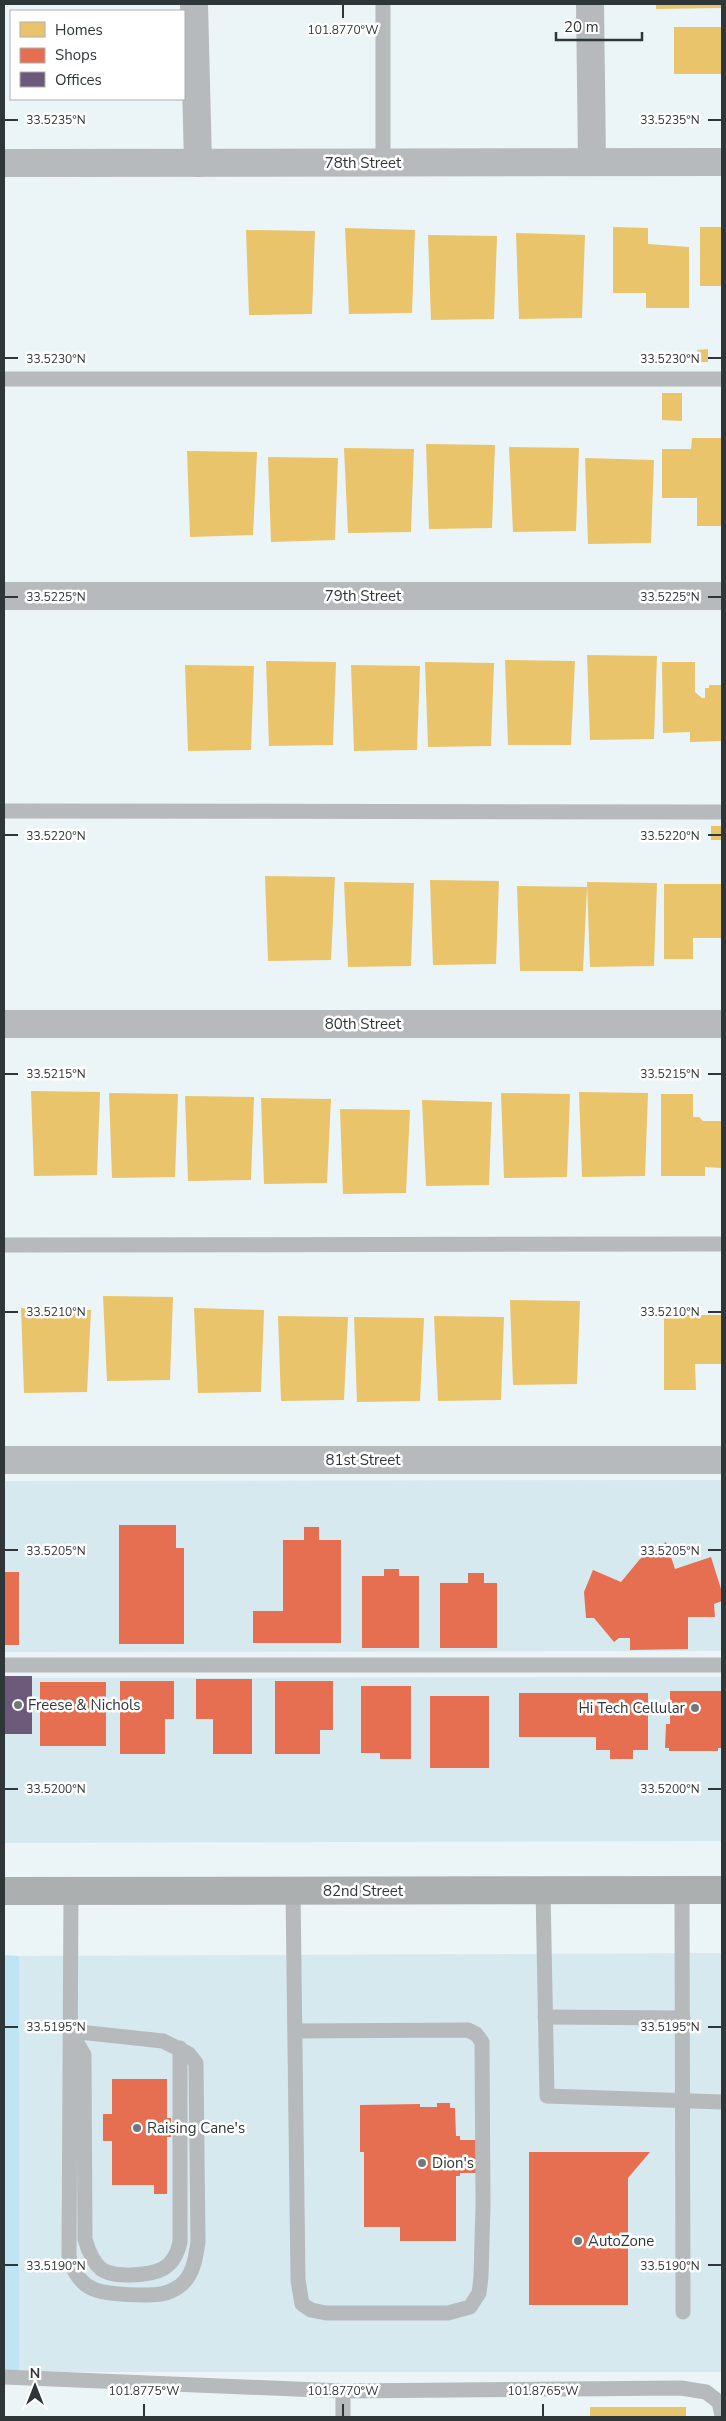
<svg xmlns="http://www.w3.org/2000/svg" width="726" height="2421" font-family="'Nunito Sans',sans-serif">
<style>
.built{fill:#d6e9ee}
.green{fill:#bfe4f3}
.homes{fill:#e9c46a}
.shops{fill:#e76f51}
.offices{fill:#6d597a}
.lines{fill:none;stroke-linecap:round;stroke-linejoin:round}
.service{stroke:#b6babc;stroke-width:15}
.minor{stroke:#b6babc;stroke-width:28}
.tertiary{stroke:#b6babc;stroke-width:28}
.secondary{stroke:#abafb0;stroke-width:28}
.ticks{fill:none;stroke:#2f3638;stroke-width:2}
.poi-dot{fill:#71787b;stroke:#fff;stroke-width:2}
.labels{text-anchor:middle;stroke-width:5;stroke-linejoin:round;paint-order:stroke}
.street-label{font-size:15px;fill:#2f3638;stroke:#fff}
.poi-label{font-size:15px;fill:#2f3638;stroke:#fff;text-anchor:start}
.ticks-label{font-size:12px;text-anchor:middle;fill:#2f3638;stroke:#fff;stroke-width:5;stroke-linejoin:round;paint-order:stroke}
</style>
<rect width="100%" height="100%" fill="#ebf4f7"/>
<!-- built -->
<g class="built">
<path d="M 722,1480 L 722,1651 L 4,1652 L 4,1481 Z"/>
<path d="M 722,1677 L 722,1841 L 4,1843 L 4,1678 Z"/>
<path d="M 722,1953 L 722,2372 L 19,2372 L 19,1956 Z"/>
</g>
<!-- green -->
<path class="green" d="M 4,1955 L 19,1956 L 19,2372 L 4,2372 Z"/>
<!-- homes -->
<g class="homes">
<path d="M 656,4 L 721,4 L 721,8 L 656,9 Z"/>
<rect x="674" y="27" width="48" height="47"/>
<path d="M 613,227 L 648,228 L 648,244 L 689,247 L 689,308 L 646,308 L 646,293 L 613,293 Z"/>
<rect x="700" y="227" width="22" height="59"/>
<path d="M 345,228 L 415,230 L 412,313 L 349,314 Z"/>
<path d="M 246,230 L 315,231 L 312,314 L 249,315 Z"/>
<path d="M 516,233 L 585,235 L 582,318 L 519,319 Z"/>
<path d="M 428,235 L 497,236 L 494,319 L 431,320 Z"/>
<path d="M 708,349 L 708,362 L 697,362 L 697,350 Z"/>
<path d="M 662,393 L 682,393 L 682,421 L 662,420 Z"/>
<path d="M 692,438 L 722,438 L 722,526 L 697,526 L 697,498 L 662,498 L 662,449 L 691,449 Z"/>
<path d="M 426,444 L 495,445 L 492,528 L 429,529 Z"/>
<path d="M 509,447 L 579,448 L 576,531 L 513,532 Z"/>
<path d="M 344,448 L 414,449 L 411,532 L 348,533 Z"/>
<path d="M 187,451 L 257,452 L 253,535 L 190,537 Z"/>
<path d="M 268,457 L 338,458 L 335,540 L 271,542 Z"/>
<path d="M 585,458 L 654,460 L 651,543 L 588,544 Z"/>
<path d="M 587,655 L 657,656 L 654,739 L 590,740 Z"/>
<path d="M 505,660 L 575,661 L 571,745 L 508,745 Z"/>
<path d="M 266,661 L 336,662 L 333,745 L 269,746 Z"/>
<path d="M 425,662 L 494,663 L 491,746 L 428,747 Z"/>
<path d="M 662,662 L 695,662 L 695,692 L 702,698 L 705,698 L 705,688 L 709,688 L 709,685 L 722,685 L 722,741 L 690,742 L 690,732 L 663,733 Z"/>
<path d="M 185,665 L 254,666 L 251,750 L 188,751 Z"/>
<path d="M 351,665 L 420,666 L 417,750 L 354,751 Z"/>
<rect x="711" y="826" width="11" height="14"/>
<path d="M 265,876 L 335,877 L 331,960 L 268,961 Z"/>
<path d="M 430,880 L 499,881 L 496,964 L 433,965 Z"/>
<path d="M 344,882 L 414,883 L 411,966 L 348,967 Z"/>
<path d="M 587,882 L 657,883 L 654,966 L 590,967 Z"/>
<path d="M 664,884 L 722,884 L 722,938 L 693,938 L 693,959 L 664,959 Z"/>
<path d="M 517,886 L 587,887 L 583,971 L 520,971 Z"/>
<path d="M 31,1091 L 100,1092 L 97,1175 L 34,1176 Z"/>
<path d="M 579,1092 L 648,1093 L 645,1176 L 582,1177 Z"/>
<path d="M 109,1093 L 178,1094 L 175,1177 L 112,1178 Z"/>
<path d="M 501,1093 L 570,1094 L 567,1177 L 504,1178 Z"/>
<path d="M 661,1094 L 693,1094 L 693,1117 L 699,1117 L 703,1121 L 722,1121 L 722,1168 L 705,1167 L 705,1176 L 661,1176 Z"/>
<path d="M 185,1096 L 254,1097 L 251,1180 L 188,1181 Z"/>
<path d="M 261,1098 L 331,1099 L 327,1183 L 264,1184 Z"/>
<path d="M 422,1100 L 492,1102 L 489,1185 L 426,1186 Z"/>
<path d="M 340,1109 L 410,1110 L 406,1193 L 343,1194 Z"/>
<path d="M 103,1296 L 173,1297 L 170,1380 L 107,1381 Z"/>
<path d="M 510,1300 L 580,1301 L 577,1384 L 513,1385 Z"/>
<path d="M 21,1308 L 91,1310 L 87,1392 L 24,1393 Z"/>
<path d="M 194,1308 L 264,1310 L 261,1392 L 198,1393 Z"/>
<path d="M 664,1308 L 688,1308 L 688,1315 L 722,1315 L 722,1364 L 695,1364 L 696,1390 L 664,1390 Z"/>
<path d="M 278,1316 L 348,1317 L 344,1400 L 281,1401 Z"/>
<path d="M 434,1316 L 504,1317 L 501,1400 L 438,1401 Z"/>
<path d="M 354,1317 L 424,1318 L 420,1401 L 357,1402 Z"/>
<rect x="590" y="2407" width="96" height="10"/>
</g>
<!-- shops -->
<g class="shops">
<path d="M 119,1525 L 176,1525 L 176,1548 L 184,1548 L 184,1644 L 119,1644 Z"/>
<path d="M 304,1527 L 319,1527 L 319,1540 L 341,1540 L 341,1643 L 253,1643 L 253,1611 L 283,1611 L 283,1540 L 304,1540 Z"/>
<path d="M 666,1542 L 675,1569 L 711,1557 L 722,1592 L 722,1601 L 714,1604 L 715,1617 L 688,1617 L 688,1649 L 630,1650 L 630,1638 L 619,1638 L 614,1642 L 594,1618 L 586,1618 L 584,1592 L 593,1570 L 621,1582 L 640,1559 Z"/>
<path d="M 384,1569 L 399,1569 L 399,1576 L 419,1576 L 419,1648 L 362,1648 L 362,1576 L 384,1576 Z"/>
<rect x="4" y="1572" width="15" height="73"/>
<path d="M 468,1573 L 484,1573 L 484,1583 L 497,1583 L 497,1648 L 440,1648 L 440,1583 L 468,1583 Z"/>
<path d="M 196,1679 L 252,1679 L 252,1754 L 213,1754 L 213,1719 L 196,1719 Z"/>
<path d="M 120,1681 L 174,1681 L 174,1719 L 165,1719 L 165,1754 L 120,1754 Z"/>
<path d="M 275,1681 L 333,1681 L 333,1730 L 320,1730 L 320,1754 L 275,1754 Z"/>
<rect x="40" y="1682" width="66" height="64"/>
<path d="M 361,1686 L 411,1686 L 411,1759 L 380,1759 L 380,1753 L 361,1753 Z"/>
<path d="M 670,1691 L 721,1691 L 722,1748 L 718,1748 L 718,1751 L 669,1751 L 669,1748 L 665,1748 L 666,1724 L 670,1724 Z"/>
<path d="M 519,1693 L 648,1693 L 648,1750 L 633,1750 L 633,1759 L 610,1759 L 610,1750 L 596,1750 L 596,1737 L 519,1737 Z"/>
<rect x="430" y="1696" width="59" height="72"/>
<path d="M 112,2079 L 167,2079 L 167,2118 L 171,2118 L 171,2137 L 167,2137 L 167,2194 L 154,2194 L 154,2185 L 112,2185 L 112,2141 L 103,2141 L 103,2114 L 112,2114 Z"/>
<path d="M 437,2103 L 450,2103 L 450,2108 L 455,2108 L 456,2136 L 460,2136 L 460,2140 L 479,2140 L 479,2173 L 460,2173 L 460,2176 L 456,2176 L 456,2241 L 400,2241 L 400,2227 L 364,2227 L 364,2152 L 360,2152 L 360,2105 L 420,2104 L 420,2107 L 437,2107 Z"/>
<path d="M 529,2152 L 650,2152 L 628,2178 L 628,2305 L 529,2305 Z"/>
</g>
<!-- offices -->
<rect class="offices" x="4" y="1676" width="28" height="58"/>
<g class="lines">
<!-- service -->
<g class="service">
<path d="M 383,4 L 383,163"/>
<path d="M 4,379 L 722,379"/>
<path d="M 4,811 L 722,812"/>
<path d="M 4,1245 L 722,1244"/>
<path d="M 4,1665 L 722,1665"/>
<path d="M 543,1890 L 547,2096 L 722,2102"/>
<path d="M 293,1891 L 298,2280 L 302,2304 L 311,2310 L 326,2313 L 448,2313 L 470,2307 L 479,2293 L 481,2277 L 483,2205 L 482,2042 L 476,2034 L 468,2030 L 295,2031"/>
<path d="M 682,1891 L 683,2312"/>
<path d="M 545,2017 L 683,2018"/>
<path d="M 70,2031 L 163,2041 L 189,2054 L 196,2063 L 198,2242 C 196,2255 194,2271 185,2281 C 180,2287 169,2293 161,2294 C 147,2296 110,2295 96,2290 C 81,2285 73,2272 69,2256 L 71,1891"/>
<path d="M 71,2032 L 84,2055 L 85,2239 C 88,2250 92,2261 101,2269 C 110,2275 121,2275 131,2275 C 157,2274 174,2270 180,2242 L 180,2048"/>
<path d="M 4,2377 L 343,2391 L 681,2388 L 706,2392 L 719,2402 L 722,2416"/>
<path d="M 343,2391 L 343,2417"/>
</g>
<!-- minor -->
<g class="minor">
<path d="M 194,4 L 198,163"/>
<path d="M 590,4 L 592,162"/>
<path d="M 4,596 L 722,596"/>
<path d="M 4,1024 L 722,1024"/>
<path d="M 4,1460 L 722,1460"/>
</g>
<!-- tertiary -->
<path class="tertiary" d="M 4,163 L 722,162"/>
<!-- secondary -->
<path class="secondary" d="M 4,1891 L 722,1890"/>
</g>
<!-- ticks -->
<path class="ticks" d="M 343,5 L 343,18M 5,120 L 18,120M 708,120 L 721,120M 5,358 L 18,358M 708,358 L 721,358M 5,597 L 18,597M 708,597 L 721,597M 5,835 L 18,835M 708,835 L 721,835M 5,1074 L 18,1074M 708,1074 L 721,1074M 5,1312 L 18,1312M 708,1312 L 721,1312M 5,1550 L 18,1550M 708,1550 L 721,1550M 5,1789 L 18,1789M 708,1789 L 721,1789M 5,2027 L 18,2027M 708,2027 L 721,2027M 5,2265 L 18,2265M 708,2265 L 721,2265M 144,2404 L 144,2416M 343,2404 L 343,2416M 543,2404 L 543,2416"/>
<!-- markers -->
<g class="poi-dot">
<circle cx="18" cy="1705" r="5"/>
<circle cx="695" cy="1708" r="5"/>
<circle cx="137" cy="2128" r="5"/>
<circle cx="422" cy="2163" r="5"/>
<circle cx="578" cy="2241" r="5"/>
</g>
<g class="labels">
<!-- street labels -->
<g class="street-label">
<text x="363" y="168">78th Street</text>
<text x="363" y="601">79th Street</text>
<text x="363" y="1029">80th Street</text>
<text x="363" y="1465">81st Street</text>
<text x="363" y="1896">82nd Street</text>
</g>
<!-- poi labels -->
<g class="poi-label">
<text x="28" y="1710">Freese &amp; Nichols</text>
<text x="685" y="1713" text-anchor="end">Hi Tech Cellular</text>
<text x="147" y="2133">Raising Cane's</text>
<text x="432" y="2168">Dion's</text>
<text x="588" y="2246">AutoZone</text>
</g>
</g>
<g class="ticks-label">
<text x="343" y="34">101.8770°W</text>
<text x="56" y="124">33.5235°N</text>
<text x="670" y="124">33.5235°N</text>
<text x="56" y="363">33.5230°N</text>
<text x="670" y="363">33.5230°N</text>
<text x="56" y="601">33.5225°N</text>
<text x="670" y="601">33.5225°N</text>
<text x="56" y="840">33.5220°N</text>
<text x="670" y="840">33.5220°N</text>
<text x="56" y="1078">33.5215°N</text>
<text x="670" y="1078">33.5215°N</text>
<text x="56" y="1316">33.5210°N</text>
<text x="670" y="1316">33.5210°N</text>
<text x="56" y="1555">33.5205°N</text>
<text x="670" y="1555">33.5205°N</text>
<text x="56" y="1793">33.5200°N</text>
<text x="670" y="1793">33.5200°N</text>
<text x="56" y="2031">33.5195°N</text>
<text x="670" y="2031">33.5195°N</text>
<text x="56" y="2270">33.5190°N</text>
<text x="670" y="2270">33.5190°N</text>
<text x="144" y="2395">101.8775°W</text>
<text x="343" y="2395">101.8770°W</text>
<text x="543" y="2395">101.8765°W</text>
</g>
<!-- border -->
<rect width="726" height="2421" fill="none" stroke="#2f3638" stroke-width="10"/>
<!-- legend -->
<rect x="10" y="10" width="175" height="90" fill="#ffffff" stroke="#acafaf"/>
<rect x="20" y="22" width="25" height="15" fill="#e9c46a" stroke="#acafaf"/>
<text x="55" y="35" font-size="15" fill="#2f3638">Homes</text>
<rect x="20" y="48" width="25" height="15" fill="#e76f51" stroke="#acafaf"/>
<text x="55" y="60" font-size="15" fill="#2f3638">Shops</text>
<rect x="20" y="72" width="25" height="15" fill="#6d597a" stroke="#acafaf"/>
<text x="55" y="85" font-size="15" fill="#2f3638">Offices</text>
<!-- north arrow -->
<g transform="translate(35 2386)" stroke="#ffffff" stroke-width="4" paint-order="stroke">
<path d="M0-4L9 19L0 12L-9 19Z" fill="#2f3638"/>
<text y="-8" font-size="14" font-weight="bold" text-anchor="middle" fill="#2f3638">N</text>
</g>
<!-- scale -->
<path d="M556 32v8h86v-8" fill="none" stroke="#2f3638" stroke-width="2.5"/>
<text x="564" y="32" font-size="15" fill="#2f3638" stroke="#ffffff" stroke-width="4" paint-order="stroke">20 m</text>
</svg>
